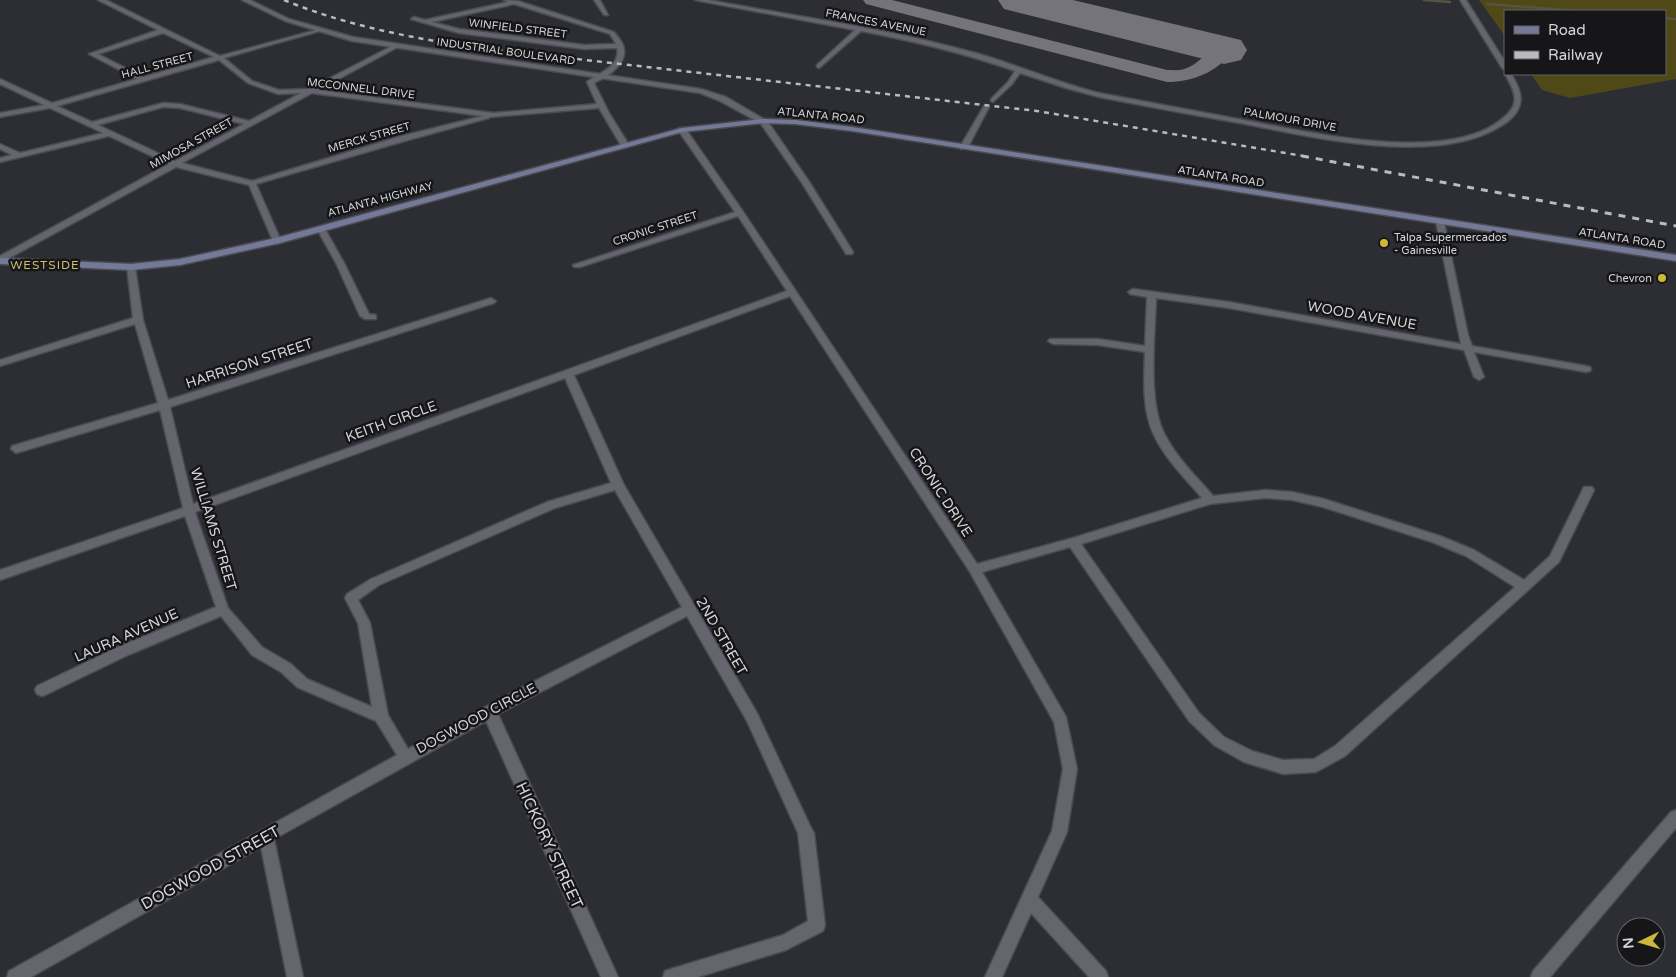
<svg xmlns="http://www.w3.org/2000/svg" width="1676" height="977" font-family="'Varela Round',sans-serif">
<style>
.green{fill:#4f4817}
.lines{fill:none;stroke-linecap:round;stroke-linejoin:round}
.stream{stroke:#575441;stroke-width:2.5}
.taxiway{fill:#74747a;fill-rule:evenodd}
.runway{fill:#74747a;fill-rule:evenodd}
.minor-casing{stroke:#4a4b51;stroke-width:3}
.tertiary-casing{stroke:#4a4b51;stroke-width:3}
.secondary-casing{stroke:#4a4b51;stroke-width:3}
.minor{fill:#64656d;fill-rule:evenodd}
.tertiary{fill:#64656d;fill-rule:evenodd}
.secondary{fill:#757998;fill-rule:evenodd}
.rail-far1{stroke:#babbbf;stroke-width:2.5;stroke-dasharray:5 5;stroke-linecap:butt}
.rail{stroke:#babbbf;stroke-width:3;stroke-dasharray:7 7;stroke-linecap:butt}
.poi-dot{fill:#cbb939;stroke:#161619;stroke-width:2}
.labels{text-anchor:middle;stroke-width:5;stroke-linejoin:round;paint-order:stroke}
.far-street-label{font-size:11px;fill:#d4d5d9;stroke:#161619}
.far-poi-label{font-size:11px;fill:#d4d5d9;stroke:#161619;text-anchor:start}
.far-neighbourhood-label{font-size:12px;letter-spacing:1px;fill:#ccc072;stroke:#161619}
.street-label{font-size:14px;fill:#d4d5d9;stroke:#161619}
.near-street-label{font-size:16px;fill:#d4d5d9;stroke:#161619}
</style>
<rect width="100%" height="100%" fill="#2d2e34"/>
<!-- green -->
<path class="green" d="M 1479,0 L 1676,0 L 1676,79 L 1570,98 L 1542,90 L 1531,74 L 1665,74 L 1665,11 L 1505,11 L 1505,36 Z"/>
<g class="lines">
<!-- stream -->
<g class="stream">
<path d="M 1424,0 L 1450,2"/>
<path d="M 1487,4 L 1578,11"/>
<path d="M 1665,18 L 1676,19"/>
</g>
<!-- taxiway -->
<path class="taxiway" d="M 863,0 L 892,0 L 1167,70 C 1174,70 1181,71 1187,68 C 1203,62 1213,41 1231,46 L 1233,50 C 1218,72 1193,82 1167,82 L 866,4 Z"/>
<!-- runway -->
<path class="runway" d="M 998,0 L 1073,0 L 1241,40 L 1247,50 L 1241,60 L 1224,64 L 1004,9 Z"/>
<!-- minor casing -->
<g class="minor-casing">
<g id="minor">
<path d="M 98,0 L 106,0 L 220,56 L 320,29 L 320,31 L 224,58 L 252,81 L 279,90 L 309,89 L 394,45 L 396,46 L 396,48 L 318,90 L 493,113 L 597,104 L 587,82 C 598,73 621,67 617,48 L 584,49 L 459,33 L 411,19 L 414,17 L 425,20 L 508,2 L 504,0 L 518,1 L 614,32 C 617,36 621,40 623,45 C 630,63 607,77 594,83 L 609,113 L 629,145 L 622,147 L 599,108 L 490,117 L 489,118 L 408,140 L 256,184 L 281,241 L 277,244 L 273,241 L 249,185 L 176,167 L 0,263 L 0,256 L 169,164 L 109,136 L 0,162 L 0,158 L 12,155 L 0,149 L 0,144 L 20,153 L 103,133 L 50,108 L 0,117 L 0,113 L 44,105 L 0,84 L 0,79 L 52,103 L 137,79 L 89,54 L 158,30 ZM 514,4 L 610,34 L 616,44 L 584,45 L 459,29 L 432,22 ZM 163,33 L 214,57 L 143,77 L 98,54 ZM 219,60 L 248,83 L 278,94 L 301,93 L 249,121 L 180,104 L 163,103 L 92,122 L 57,106 ZM 312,93 L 483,116 L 402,136 L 252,181 L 182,163 ZM 163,107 L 180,108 L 244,124 L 175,161 L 98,125 Z"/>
<path d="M 594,0 L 600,0 L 608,15 L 604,15 Z"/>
<path d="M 695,0 L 708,0 C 800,17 890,29 979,54 C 1020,66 1059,83 1099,93 C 1145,102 1192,110 1238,119 C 1305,131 1440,164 1498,122 C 1521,106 1517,95 1505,74 L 1511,74 C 1523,92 1526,108 1507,122 C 1443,169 1313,137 1240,123 C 1193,115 1146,106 1099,97 L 1066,88 L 1020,73 L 1012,84 L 993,102 L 991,101 L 991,99 L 1008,82 L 1015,71 C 964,53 913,41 861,31 L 819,68 L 817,67 L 817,65 L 855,30 Z"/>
<path d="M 1460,0 L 1466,0 L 1505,62 L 1505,70 L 1502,68 Z"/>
<path d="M 984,106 L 989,107 L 968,147 L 961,149 L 960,147 Z"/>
<path d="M 760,119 L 766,119 L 810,183 L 853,252 L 852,254 L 846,254 L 845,252 L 802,183 L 759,121 Z"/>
<path d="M 679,128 L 685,128 L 744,213 L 977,564 L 1073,538 L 1202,498 C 1185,478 1164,458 1153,433 C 1142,409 1144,378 1145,352 L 1098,345 L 1053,344 L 1048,341 L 1050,339 L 1098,339 L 1145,346 L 1147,297 L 1130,294 L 1128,292 L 1133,289 L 1229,302 L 1461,344 L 1436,222 L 1440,220 L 1444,222 L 1468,335 L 1472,346 L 1586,366 L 1590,367 L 1591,369 L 1590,371 L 1586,372 L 1474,352 L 1484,377 L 1479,380 L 1474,377 L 1464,350 L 1229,308 L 1156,298 C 1155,335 1147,402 1165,435 C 1177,458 1196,476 1213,496 L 1265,490 L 1292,492 L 1324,499 L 1440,536 L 1474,550 L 1524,580 L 1550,556 L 1584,487 L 1592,487 L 1594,490 L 1559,562 L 1345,756 L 1316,772 L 1283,774 L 1244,762 L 1214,745 L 1189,721 L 1070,547 L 982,572 L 1066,717 L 1077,769 L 1067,832 L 1038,897 L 1106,971 L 1108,977 L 1089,977 L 1031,913 L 1002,977 L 985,977 L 1052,831 L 1063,769 L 1054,722 L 970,572 L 790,296 L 574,375 L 624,485 L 757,713 L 811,828 L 814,833 L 825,925 L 823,931 L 786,950 L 698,977 L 663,977 L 665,971 L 671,969 L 783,935 L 808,921 L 798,833 L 747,721 L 687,616 L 498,714 L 618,977 L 601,977 L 486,721 L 274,839 L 303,977 L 287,977 L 261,847 L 31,977 L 7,977 L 9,971 L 397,755 L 376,721 L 297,687 L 281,672 L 252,655 L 221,616 L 128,655 L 47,694 L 42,696 L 37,694 L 35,690 L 37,686 L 118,647 L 216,607 L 185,516 L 0,580 L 0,570 L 183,508 L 160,410 L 16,453 L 11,449 L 12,446 L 158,403 L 135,324 L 0,366 L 0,360 L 133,318 L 127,267 L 131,264 L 135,267 L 143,320 L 168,400 L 488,299 L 491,298 L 496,301 L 494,303 L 170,407 L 193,504 L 787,291 L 738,216 L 580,267 L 574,267 L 573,265 L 735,212 L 678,130 ZM 565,378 L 611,483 L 547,502 L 371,579 L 347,594 L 345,598 L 358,623 L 372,707 L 307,679 L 291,664 L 262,647 L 228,608 L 195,512 ZM 615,490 L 682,607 L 513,692 L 408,749 L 388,715 L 370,623 L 358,600 L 379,585 L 555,508 ZM 1265,498 L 1292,500 L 1323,507 L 1432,542 L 1466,556 L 1515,587 L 1335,746 L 1314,759 L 1283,760 L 1252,751 L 1224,737 L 1199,713 L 1081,544 L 1210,504 Z"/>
<path d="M 318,227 L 321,227 L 325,229 L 344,263 L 369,314 L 376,315 L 376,319 L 365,319 L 360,316 L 336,263 L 317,229 Z"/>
<path d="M 1676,810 L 1676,828 L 1550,977 L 1531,977 L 1533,971 L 1671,812 Z"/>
</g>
</g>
<!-- tertiary casing -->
<g class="tertiary-casing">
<path id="tertiary" d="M 242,0 L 250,0 L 289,19 L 353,37 L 701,89 L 726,97 L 767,121 L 760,123 L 720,101 L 700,93 L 352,41 L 285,21 Z"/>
</g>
<!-- secondary casing -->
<g class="secondary-casing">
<path id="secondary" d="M 763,119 L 795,120 L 852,127 L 1676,255 L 1676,261 L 852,131 L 795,124 L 763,123 L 682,132 L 280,243 L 180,265 L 131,270 L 0,264 L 0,258 L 131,264 L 180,259 L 276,238 L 682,128 Z"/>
</g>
<!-- minor -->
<use href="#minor" class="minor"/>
<!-- tertiary -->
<use href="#tertiary" class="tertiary"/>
<!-- secondary -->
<use href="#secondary" class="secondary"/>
<!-- rail-far1 -->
<path class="rail-far1" d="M 284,0 C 347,26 412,38 479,48 L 1037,111 L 1309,157"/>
<!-- rail -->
<path class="rail" d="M 1302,156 L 1676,226"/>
</g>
<!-- markers -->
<g class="poi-dot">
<circle cx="1384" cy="243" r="5"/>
<circle cx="1662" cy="278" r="5"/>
</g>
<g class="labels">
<!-- far-street labels -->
<g class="far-street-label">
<text transform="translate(876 22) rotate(11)" y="4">FRANCES AVENUE</text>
<text transform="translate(518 28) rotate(7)" y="4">WINFIELD STREET</text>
<text transform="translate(506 51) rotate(8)" y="4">INDUSTRIAL BOULEVARD</text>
<text transform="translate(157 65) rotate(-15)" y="4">HALL STREET</text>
<text transform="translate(361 88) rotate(7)" y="4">MCCONNELL DRIVE</text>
<text transform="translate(821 115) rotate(6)" y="4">ATLANTA ROAD</text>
<text transform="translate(1290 119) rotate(10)" y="4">PALMOUR DRIVE</text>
<text transform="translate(369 137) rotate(-16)" y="4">MERCK STREET</text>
<text transform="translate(191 143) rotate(-29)" y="4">MIMOSA STREET</text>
<text transform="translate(1221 176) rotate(9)" y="4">ATLANTA ROAD</text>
<text transform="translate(380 199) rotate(-15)" y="4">ATLANTA HIGHWAY</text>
<text transform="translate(655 228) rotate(-18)" y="4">CRONIC STREET</text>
<text transform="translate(1622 238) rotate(9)" y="4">ATLANTA ROAD</text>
</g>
<!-- far-poi labels -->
<g class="far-poi-label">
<text x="1394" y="241">Talpa Supermercados<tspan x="1394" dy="13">- Gainesville</tspan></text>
<text x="1652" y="282" text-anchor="end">Chevron</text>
</g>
<!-- far-neighbourhood labels -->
<g class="far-neighbourhood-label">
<text x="45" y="269">WESTSIDE</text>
</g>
<!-- street labels -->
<g class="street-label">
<text transform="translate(1362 315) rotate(10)" y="5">WOOD AVENUE</text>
<text transform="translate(249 363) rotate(-18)" y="5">HARRISON STREET</text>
<text transform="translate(391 421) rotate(-20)" y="5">KEITH CIRCLE</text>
<text transform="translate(941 492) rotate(57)" y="5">CRONIC DRIVE</text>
<text transform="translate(214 529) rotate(73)" y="5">WILLIAMS STREET</text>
<text transform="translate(126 635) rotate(-24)" y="5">LAURA AVENUE</text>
<text transform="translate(722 636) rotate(60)" y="5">2ND STREET</text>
<text transform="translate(476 718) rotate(-28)" y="5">DOGWOOD CIRCLE</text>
</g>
<!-- near-street labels -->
<g class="near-street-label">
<text transform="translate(550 845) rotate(65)" y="6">HICKORY STREET</text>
<text transform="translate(210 867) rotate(-29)" y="6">DOGWOOD STREET</text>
</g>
</g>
<!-- legend -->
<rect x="1504" y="10" width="162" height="65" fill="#161619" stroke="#626266"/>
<rect x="1514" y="26" width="25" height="8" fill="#757998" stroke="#626266"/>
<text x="1548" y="35" font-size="15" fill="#d4d5d9">Road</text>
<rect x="1514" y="51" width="25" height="8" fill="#babbbf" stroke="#626266"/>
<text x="1548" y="60" font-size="15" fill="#d4d5d9">Railway</text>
<!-- north arrow -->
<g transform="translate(1641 942) rotate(265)"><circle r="24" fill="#161619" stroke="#626266"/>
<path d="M0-4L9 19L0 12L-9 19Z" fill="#cbb939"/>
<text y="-8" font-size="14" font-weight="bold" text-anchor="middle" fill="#d4d5d9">N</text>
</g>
</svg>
